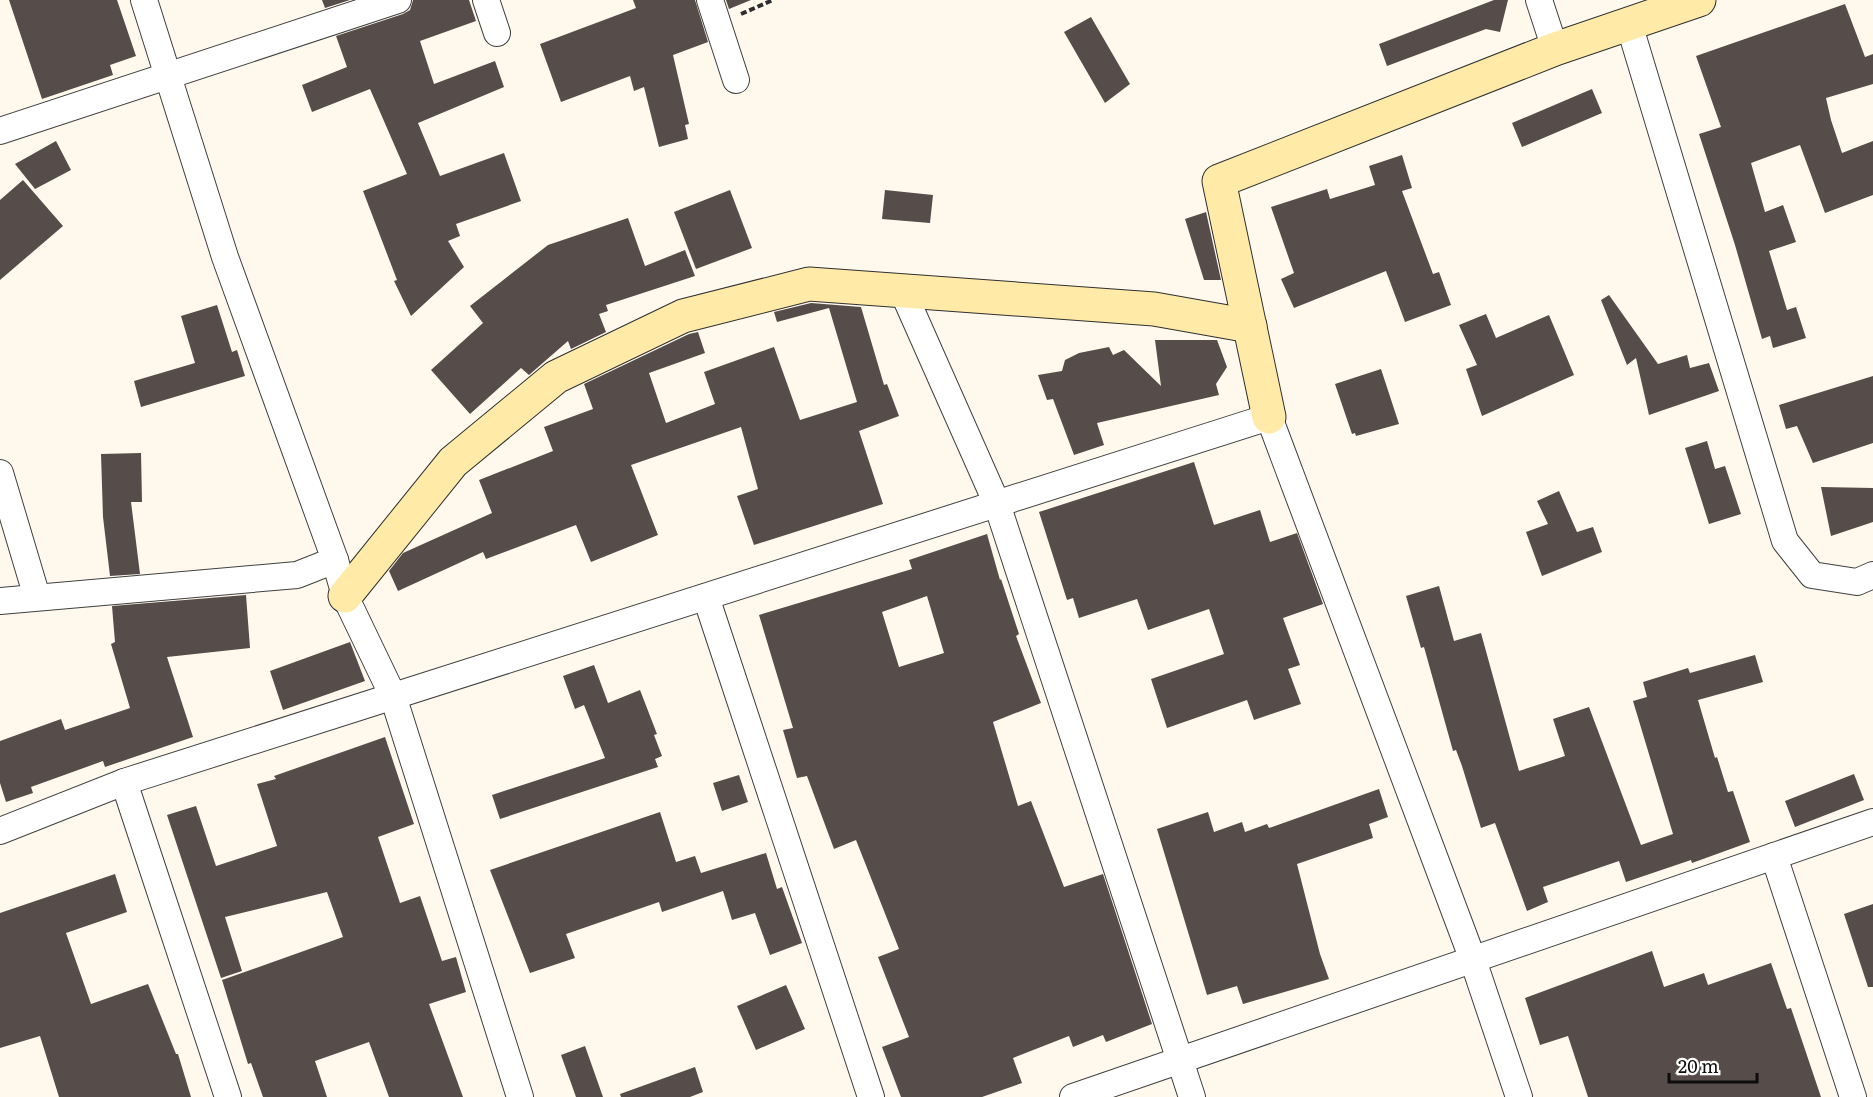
<svg xmlns="http://www.w3.org/2000/svg" width="1873" height="1097" font-family="Literata,serif">
<style>
.building{fill:#564c49;fill-rule:evenodd}
.lines{fill:none;stroke-linecap:round;stroke-linejoin:round}
.street-casing{stroke:#404040;stroke-width:28}
.secondary-casing{stroke:#2f2f2f;stroke-width:35}
.path{stroke:#2f2f2f;stroke-width:4;stroke-dasharray:6 3;stroke-linecap:butt}
.street{stroke:#fff;stroke-width:26}
.secondary{stroke:#ffeaa8;stroke-width:33}
</style>
<rect width="100%" height="100%" fill="#fff9ed"/>
<!-- building -->
<g class="building">
<path d="M 9,0 L 117,0 L 136,56 L 110,65 L 113,75 L 42,99 Z"/>
<path d="M 322,0 L 350,0 L 325,8 Z"/>
<path d="M 413,0 L 469,0 L 476,21 L 420,41 L 434,84 L 495,61 L 504,87 L 418,123 L 440,176 L 504,153 L 521,201 L 456,224 L 460,236 L 448,241 L 464,267 L 411,316 L 394,281 L 397,280 L 363,191 L 407,174 L 370,89 L 312,112 L 302,85 L 347,67 L 336,36 L 403,14 L 410,10 Z"/>
<path d="M 633,0 L 695,0 L 708,42 L 673,55 L 689,124 L 685,125 L 688,139 L 659,147 L 644,87 L 634,91 L 630,76 L 561,102 L 540,44 L 636,8 Z"/>
<path d="M 726,0 L 751,0 L 729,9 Z"/>
<path d="M 1494,0 L 1508,0 L 1500,32 L 1486,29 L 1387,66 L 1379,44 Z"/>
<path d="M 1845,4 L 1865,57 L 1873,54 L 1873,84 L 1826,98 L 1831,120 L 1842,153 L 1873,141 L 1873,195 L 1825,213 L 1800,145 L 1751,163 L 1765,212 L 1783,205 L 1796,242 L 1769,251 L 1787,310 L 1796,307 L 1806,338 L 1773,348 L 1770,336 L 1762,339 L 1735,245 L 1699,134 L 1721,127 L 1696,56 Z"/>
<path d="M 1091,17 L 1130,84 L 1105,103 L 1064,32 Z"/>
<path d="M 1592,89 L 1602,113 L 1522,147 L 1512,123 Z"/>
<path d="M 56,141 L 71,170 L 35,189 L 15,164 Z"/>
<path d="M 1402,155 L 1412,188 L 1402,191 L 1433,274 L 1439,272 L 1451,305 L 1405,322 L 1386,271 L 1294,308 L 1281,279 L 1294,273 L 1271,207 L 1327,189 L 1330,199 L 1375,185 L 1369,166 Z"/>
<path d="M 23,180 L 63,226 L 0,280 L 0,200 Z"/>
<path d="M 730,190 L 752,248 L 696,269 L 674,212 Z"/>
<path d="M 885,190 L 933,195 L 930,223 L 882,219 Z"/>
<path d="M 1206,212 L 1221,280 L 1204,280 L 1185,219 Z"/>
<path d="M 628,218 L 645,266 L 685,250 L 695,276 L 606,305 L 608,311 L 599,314 L 606,332 L 571,349 L 568,341 L 529,375 L 521,368 L 470,414 L 431,370 L 483,323 L 470,306 L 548,245 Z"/>
<path d="M 1609,295 L 1658,364 L 1687,355 L 1690,368 L 1709,363 L 1719,391 L 1649,415 L 1636,358 L 1627,365 L 1601,300 Z"/>
<path d="M 811,303 L 861,307 L 884,385 L 887,384 L 899,416 L 859,431 L 883,504 L 754,545 L 737,496 L 758,489 L 741,427 L 631,465 L 658,535 L 591,562 L 576,525 L 486,559 L 483,552 L 398,591 L 389,571 L 403,553 L 492,513 L 479,480 L 553,451 L 544,427 L 593,409 L 584,384 L 689,334 L 698,332 L 705,353 L 649,373 L 666,423 L 715,404 L 704,372 L 774,347 L 800,420 L 857,402 L 829,308 L 777,322 L 774,312 Z"/>
<path d="M 217,305 L 232,352 L 237,350 L 245,376 L 141,407 L 134,381 L 195,363 L 181,316 Z"/>
<path d="M 1486,314 L 1496,338 L 1549,315 L 1574,375 L 1482,416 L 1466,369 L 1477,365 L 1459,325 Z"/>
<path d="M 1155,340 L 1217,340 L 1227,367 L 1216,384 L 1219,395 L 1097,423 L 1104,445 L 1074,455 L 1053,399 L 1047,400 L 1038,375 L 1062,371 L 1065,360 L 1079,353 L 1109,347 L 1113,355 L 1124,350 L 1161,386 Z"/>
<path d="M 1381,369 L 1399,424 L 1356,436 L 1355,433 L 1352,434 L 1335,384 Z"/>
<path d="M 1873,376 L 1873,443 L 1813,463 L 1797,426 L 1786,429 L 1779,405 Z"/>
<path d="M 1707,441 L 1715,469 L 1725,466 L 1741,514 L 1709,524 L 1685,448 Z"/>
<path d="M 141,453 L 142,502 L 131,502 L 140,574 L 110,576 L 103,517 L 101,454 Z"/>
<path d="M 1194,462 L 1214,525 L 1260,510 L 1270,542 L 1297,533 L 1323,604 L 1283,618 L 1300,665 L 1288,669 L 1301,704 L 1254,720 L 1247,700 L 1167,728 L 1151,679 L 1224,654 L 1209,609 L 1148,630 L 1137,599 L 1079,618 L 1073,598 L 1067,600 L 1039,512 Z"/>
<path d="M 1821,487 L 1873,488 L 1873,522 L 1831,536 Z"/>
<path d="M 1559,491 L 1577,532 L 1593,527 L 1602,552 L 1542,576 L 1526,532 L 1548,524 L 1537,501 Z"/>
<path d="M 987,534 L 1000,580 L 1001,579 L 1019,634 L 1016,636 L 1041,703 L 993,722 L 1018,806 L 1031,801 L 1064,887 L 1103,874 L 1152,1024 L 1106,1042 L 1103,1035 L 1073,1047 L 1069,1036 L 1013,1058 L 1022,1083 L 982,1097 L 901,1097 L 882,1047 L 909,1037 L 878,957 L 899,949 L 856,840 L 834,849 L 807,776 L 797,778 L 783,730 L 793,728 L 759,615 L 912,569 L 909,560 ZM 927,596 L 944,653 L 899,667 L 882,612 Z"/>
<path d="M 1439,586 L 1454,641 L 1481,633 L 1519,771 L 1565,756 L 1553,719 L 1589,707 L 1641,845 L 1673,834 L 1633,701 L 1647,697 L 1643,682 L 1688,668 L 1690,673 L 1755,655 L 1763,682 L 1698,700 L 1715,758 L 1717,757 L 1728,792 L 1733,791 L 1750,842 L 1692,863 L 1691,860 L 1626,882 L 1619,861 L 1543,887 L 1548,902 L 1527,911 L 1495,823 L 1481,828 L 1462,766 L 1456,750 L 1453,751 L 1424,647 L 1421,648 L 1406,596 Z"/>
<path d="M 246,595 L 250,648 L 167,657 L 193,737 L 105,767 L 103,761 L 31,787 L 33,793 L 6,802 L 0,783 L 0,741 L 61,719 L 65,730 L 130,708 L 111,644 L 115,642 L 112,606 Z"/>
<path d="M 350,642 L 365,681 L 283,710 L 270,671 Z"/>
<path d="M 594,665 L 608,703 L 640,690 L 657,734 L 654,735 L 662,756 L 655,759 L 658,767 L 500,819 L 492,795 L 605,758 L 584,705 L 575,709 L 563,676 Z"/>
<path d="M 385,737 L 414,824 L 378,837 L 400,903 L 420,896 L 442,961 L 456,957 L 466,992 L 429,1004 L 463,1097 L 389,1097 L 369,1042 L 315,1061 L 327,1097 L 263,1097 L 251,1063 L 248,1064 L 222,980 L 343,937 L 327,892 L 225,917 L 242,971 L 221,978 L 167,815 L 196,806 L 216,866 L 277,846 L 257,784 L 276,779 L 274,776 Z"/>
<path d="M 1854,774 L 1864,800 L 1795,827 L 1785,801 Z"/>
<path d="M 739,775 L 748,802 L 722,811 L 713,783 Z"/>
<path d="M 1379,789 L 1388,817 L 1369,824 L 1373,838 L 1297,864 L 1320,954 L 1329,979 L 1243,1004 L 1237,986 L 1207,995 L 1157,829 L 1208,812 L 1214,832 L 1242,822 L 1245,832 L 1267,824 L 1269,828 Z"/>
<path d="M 660,812 L 676,862 L 695,856 L 701,873 L 766,853 L 777,889 L 782,887 L 802,943 L 770,955 L 755,913 L 732,920 L 723,891 L 662,912 L 659,902 L 566,934 L 575,958 L 530,973 L 490,870 Z"/>
<path d="M 115,874 L 127,912 L 66,933 L 91,1004 L 148,984 L 176,1054 L 178,1054 L 191,1097 L 59,1097 L 40,1036 L 0,1048 L 0,913 Z"/>
<path d="M 1873,904 L 1873,987 L 1868,987 L 1844,914 Z"/>
<path d="M 1652,951 L 1664,987 L 1704,973 L 1708,985 L 1771,963 L 1787,1009 L 1791,1008 L 1821,1097 L 1588,1097 L 1568,1036 L 1540,1045 L 1525,998 Z"/>
<path d="M 786,985 L 805,1029 L 756,1050 L 737,1006 Z"/>
<path d="M 585,1046 L 603,1097 L 576,1097 L 561,1055 Z"/>
<path d="M 695,1067 L 703,1092 L 690,1097 L 621,1097 L 620,1094 Z"/>
</g>
<g class="lines">
<!-- street casing -->
<g class="street-casing">
<g id="street">
<path d="M 144,0 L 225,257 L 335,560 L 345,596 L 393,696 L 520,1097"/>
<path d="M 486,0 L 497,33"/>
<path d="M 710,0 L 736,80"/>
<path d="M 1539,0 L 1555,49"/>
<path d="M 1629,24 L 1785,541 L 1812,575 L 1857,582 L 1873,575"/>
<path d="M 0,131 L 398,0"/>
<path d="M 903,292 L 997,504 L 1192,1097"/>
<path d="M 0,473 L 37,597"/>
<path d="M 706,597 L 871,1097"/>
<path d="M 0,601 L 297,575 L 335,560"/>
<path d="M 124,782 L 228,1097"/>
<path d="M 0,831 L 124,782 L 1269,417 L 1473,960 L 1519,1097"/>
<path d="M 1774,856 L 1853,1097"/>
<path d="M 1073,1097 L 1873,822"/>
</g>
</g>
<!-- secondary casing -->
<g class="secondary-casing">
<g id="secondary">
<path d="M 1269,417 L 1219,181 L 1555,49 L 1699,0"/>
<path d="M 345,596 L 453,462 L 556,377 L 683,316 L 809,284 L 1154,309 L 1250,326"/>
</g>
</g>
<!-- path -->
<path class="path" d="M 741,14 L 773,0"/>
<!-- street -->
<use href="#street" class="street"/>
<!-- secondary -->
<use href="#secondary" class="secondary"/>
</g>
<!-- scale -->
<path d="M1669 1073v9h88v-9" fill="none" stroke="#0d0d0d" stroke-width="3"/>
<text x="1678" y="1073" font-size="18" fill="#0d0d0d" stroke="#ffffff" stroke-width="4.5" paint-order="stroke">20 m</text>
</svg>
